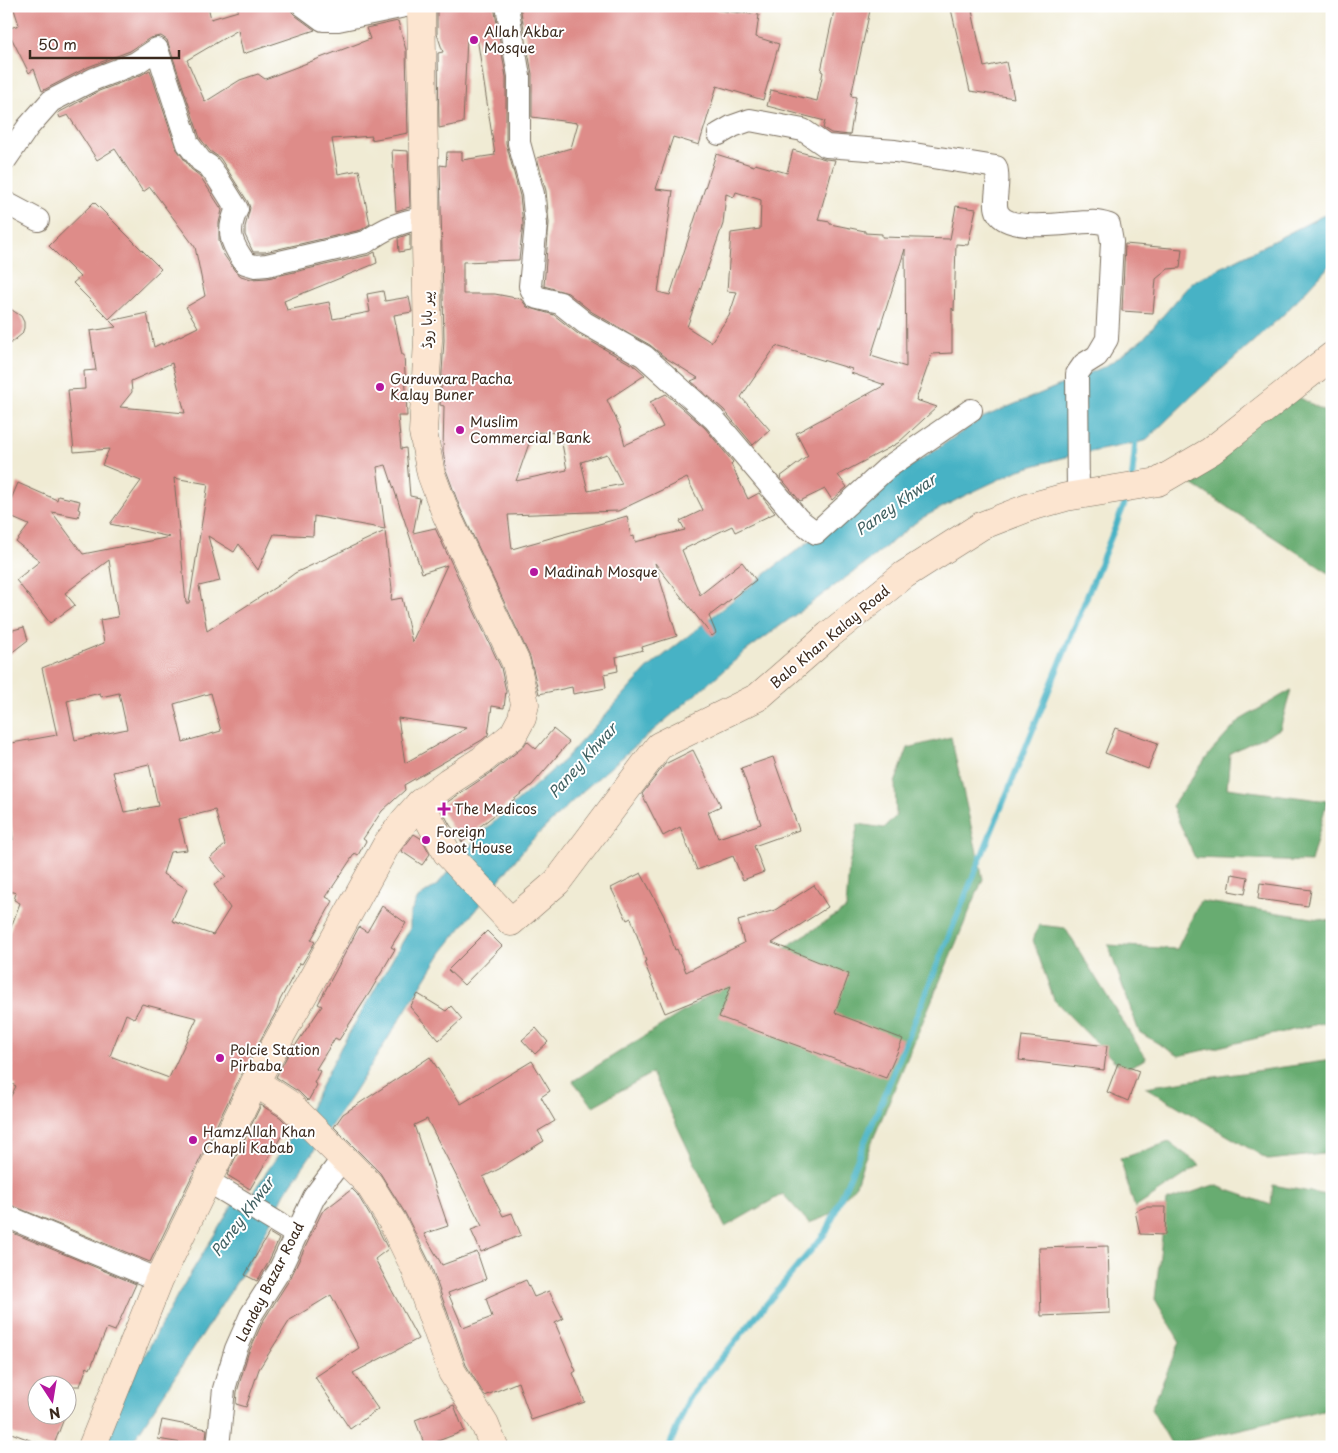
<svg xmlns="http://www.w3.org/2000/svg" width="1338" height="1453" font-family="'Playpen Sans','Playpen Sans Arabic',sans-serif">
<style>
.forest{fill:#68ac71;stroke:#526b48}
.water{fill:#47b2c5;stroke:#416e72}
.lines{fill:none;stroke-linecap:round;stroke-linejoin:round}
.stream{stroke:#47b2c5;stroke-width:6}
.building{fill:#de8c89;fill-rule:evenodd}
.street-casing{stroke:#7a6e5e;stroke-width:24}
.secondary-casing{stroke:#7a6e5e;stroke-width:29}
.street{stroke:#fff;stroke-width:22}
.secondary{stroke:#fce5d0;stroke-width:28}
.poi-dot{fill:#b5179e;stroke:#fff;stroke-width:2}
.labels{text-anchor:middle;stroke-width:4;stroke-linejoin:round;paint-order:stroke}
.poi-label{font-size:14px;fill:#3b2a1e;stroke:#fff;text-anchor:start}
.street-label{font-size:14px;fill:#3b2a1e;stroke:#fff}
.water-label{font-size:15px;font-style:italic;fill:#406061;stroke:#fff}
</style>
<rect width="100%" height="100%" fill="#fff"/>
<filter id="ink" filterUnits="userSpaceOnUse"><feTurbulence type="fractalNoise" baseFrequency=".02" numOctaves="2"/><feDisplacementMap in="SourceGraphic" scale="10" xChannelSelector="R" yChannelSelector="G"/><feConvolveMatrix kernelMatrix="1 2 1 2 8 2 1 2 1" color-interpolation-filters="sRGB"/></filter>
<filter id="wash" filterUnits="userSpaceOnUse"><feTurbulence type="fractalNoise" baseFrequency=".0096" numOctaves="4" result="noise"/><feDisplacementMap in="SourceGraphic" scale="20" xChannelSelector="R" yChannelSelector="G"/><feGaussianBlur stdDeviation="1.12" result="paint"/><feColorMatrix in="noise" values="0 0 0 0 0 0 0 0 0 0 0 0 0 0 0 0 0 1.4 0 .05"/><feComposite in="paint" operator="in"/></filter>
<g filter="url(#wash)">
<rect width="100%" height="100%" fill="#f0ebd4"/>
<!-- forest -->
<g class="forest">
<path d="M 1291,393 L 1332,415 L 1332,575 L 1187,481 Z"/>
<path d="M 1291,690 L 1280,729 L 1230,753 L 1227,788 L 1327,801 L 1311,862 L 1195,858 L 1172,806 L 1210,753 L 1240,720 Z"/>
<path d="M 951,737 L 983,879 L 863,1163 L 856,1185 L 828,1216 L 809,1223 L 783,1194 L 725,1227 L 652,1073 L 593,1106 L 573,1081 L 846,909 L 849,865 L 858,824 L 884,828 L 896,816 L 895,783 L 908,748 Z"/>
<path d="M 1200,901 L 1332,921 L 1332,1021 L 1179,1056 L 1139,1032 L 1108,945 L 1177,949 Z"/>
<path d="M 1039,925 L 1065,928 L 1146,1059 L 1123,1070 L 1054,1000 L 1033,940 Z"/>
<path d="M 1332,1060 L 1332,1153 L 1269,1160 L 1145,1087 Z"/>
<path d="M 1169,1142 L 1200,1165 L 1135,1208 L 1120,1159 Z"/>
<path d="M 1214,1185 L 1271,1205 L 1273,1185 L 1332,1196 L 1332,1408 L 1172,1445 L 1151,1409 L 1180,1342 L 1155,1299 L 1166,1201 Z"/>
</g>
<!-- water -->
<path class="water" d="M 1332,211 L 1332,263 L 1283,315 L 1193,395 L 1145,441 L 1061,458 L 1019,470 L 964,496 L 920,519 L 867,562 L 746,651 L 584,790 L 528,844 L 442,952 L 353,1094 L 286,1191 L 251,1260 L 129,1447 L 95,1447 L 178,1294 L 240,1193 L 251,1195 L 309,1110 L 341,1047 L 410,929 L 410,914 L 418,898 L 437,885 L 479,835 L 564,760 L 648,668 L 773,568 L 904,471 L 984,417 L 1106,366 L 1143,339 L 1191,283 Z"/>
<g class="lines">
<!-- stream -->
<g class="stream">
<path d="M 1132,479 L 1136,434"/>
<path d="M 669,1447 L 690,1396 L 827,1231 L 886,1091 L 1129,493"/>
</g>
</g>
<g id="blocks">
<!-- building -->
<g class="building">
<path d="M 13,6 L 208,6 L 211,19 L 238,11 L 238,8 L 245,6 L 291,6 L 292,12 L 296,16 L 315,30 L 243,54 L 238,30 L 187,60 L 205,102 L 240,80 L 258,74 L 265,79 L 370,39 L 366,28 L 398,21 L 406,50 L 408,133 L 371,140 L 372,136 L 332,139 L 338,174 L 359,170 L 370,224 L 361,230 L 265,252 L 253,252 L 245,235 L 245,227 L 250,208 L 248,202 L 220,158 L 210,151 L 200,138 L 167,40 L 161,36 L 150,38 L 130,51 L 88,67 L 42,91 L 34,69 L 29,73 L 7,29 L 19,25 Z"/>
<path d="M 437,6 L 494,6 L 506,77 L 506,143 L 520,196 L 523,224 L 519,260 L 463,262 L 463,294 L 495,294 L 521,299 L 527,307 L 554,315 L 578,334 L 636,367 L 645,375 L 607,400 L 620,427 L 625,445 L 663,427 L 650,402 L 666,394 L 705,428 L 733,462 L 731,464 L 748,499 L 759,493 L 775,513 L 735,532 L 732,526 L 682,550 L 700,595 L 742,562 L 756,580 L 709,616 L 716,633 L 712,636 L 655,563 L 677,636 L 642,647 L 643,650 L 616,657 L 618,671 L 604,674 L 606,688 L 573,694 L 572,687 L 539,694 L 530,657 L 460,508 L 446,470 L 443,451 L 444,406 L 440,405 L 444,340 L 440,165 L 446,166 L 447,152 L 462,152 L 462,160 L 495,155 L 477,37 L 467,37 L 463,123 L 439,128 L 438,53 L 443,52 L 437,34 ZM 533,432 L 560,433 L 567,470 L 516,481 ZM 607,454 L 622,484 L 588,491 L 581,462 ZM 687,478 L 703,510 L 680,521 L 685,530 L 635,542 L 634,536 L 631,537 L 627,516 L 512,549 L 508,515 L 618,511 Z"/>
<path d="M 520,6 L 718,6 L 717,10 L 759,15 L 756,37 L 779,44 L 763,100 L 717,86 L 699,145 L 673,137 L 656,189 L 673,191 L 658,292 L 670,295 L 716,154 L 754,166 L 755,164 L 787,173 L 793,150 L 825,159 L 835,160 L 818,220 L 830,222 L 830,224 L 865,231 L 865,233 L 882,234 L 882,237 L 950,239 L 956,206 L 976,209 L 968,245 L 956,244 L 954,311 L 952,308 L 952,353 L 932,354 L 916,400 L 937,407 L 898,443 L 838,475 L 847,487 L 832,500 L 825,489 L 800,501 L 780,477 L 808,456 L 796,433 L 885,385 L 851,373 L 852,369 L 776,346 L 741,397 L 770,430 L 753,445 L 724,410 L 691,381 L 698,378 L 666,358 L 650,345 L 592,312 L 568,293 L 544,286 L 549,223 L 546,191 L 537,158 L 571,148 L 578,123 L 532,117 L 532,74 ZM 736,192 L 761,200 L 760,229 L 731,233 L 727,291 L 737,292 L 729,316 L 711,342 L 687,327 L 723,224 L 726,194 L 734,197 ZM 905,249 L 906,367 L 871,356 Z"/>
<path d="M 835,6 L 871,6 L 851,96 L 856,97 L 850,135 L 831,133 L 823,128 L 825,121 L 767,106 L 771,90 L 817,101 L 823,72 L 821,71 Z"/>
<path d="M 966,6 L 971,6 L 984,67 L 1006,62 L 1014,98 L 970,91 L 951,9 Z"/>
<path d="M 150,70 L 176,148 L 191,169 L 200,176 L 222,210 L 219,223 L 219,241 L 224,255 L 235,271 L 241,276 L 251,279 L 268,278 L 369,255 L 375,252 L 377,263 L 284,301 L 287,310 L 329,302 L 333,319 L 370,312 L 367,294 L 383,291 L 385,301 L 409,297 L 412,312 L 394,315 L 402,355 L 404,355 L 406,391 L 407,416 L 398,416 L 401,449 L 406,448 L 410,496 L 420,498 L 413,533 L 435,528 L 501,668 L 506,691 L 504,708 L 492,706 L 488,735 L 482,740 L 404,785 L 405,790 L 382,811 L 363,839 L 366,841 L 358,855 L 355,853 L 326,897 L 333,901 L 311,940 L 315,942 L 302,964 L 300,963 L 280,1000 L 277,1010 L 241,1075 L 150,1262 L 6,1203 L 6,1106 L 16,1086 L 6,1081 L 13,1066 L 6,1063 L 6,941 L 20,903 L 14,900 L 16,893 L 6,890 L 6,837 L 13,840 L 6,784 L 6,744 L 57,735 L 42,668 L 104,643 L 100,620 L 118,617 L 109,560 L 65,593 L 75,605 L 50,623 L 16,580 L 40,561 L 16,542 L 29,525 L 6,515 L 6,511 L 18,483 L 57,500 L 58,496 L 80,501 L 78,509 L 80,510 L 78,517 L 52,512 L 83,554 L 170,537 L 110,524 L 141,481 L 102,465 L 109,449 L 74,452 L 68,390 L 85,389 L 84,371 L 96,370 L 90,331 L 116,327 L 110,321 L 147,313 L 154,347 L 162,343 L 162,345 L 198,327 L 186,307 L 205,296 L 195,247 L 150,187 L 143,192 L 115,149 L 97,160 L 68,115 L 60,118 L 58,113 L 99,91 L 141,75 ZM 172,363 L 185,413 L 120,407 L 132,392 L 131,381 ZM 386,465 L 422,573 L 447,565 L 412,642 L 402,598 L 391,600 L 392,589 L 385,531 L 295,573 L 279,585 L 207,631 L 199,586 L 220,581 L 208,536 L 234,552 L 239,544 L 258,570 L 274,534 L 313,536 L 314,516 L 385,529 L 377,467 ZM 174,478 L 208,484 L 189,603 L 186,603 ZM 100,693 L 101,697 L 119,693 L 127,729 L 75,740 L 67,701 ZM 211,693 L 221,731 L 183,742 L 174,704 ZM 398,718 L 467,728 L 405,763 ZM 149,764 L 158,806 L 124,812 L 113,772 ZM 215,810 L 225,845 L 210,858 L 226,877 L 214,885 L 230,908 L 213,935 L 172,921 L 187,889 L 163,874 L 170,852 L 187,850 L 179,819 ZM 142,1004 L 197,1018 L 169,1078 L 110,1056 L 126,1014 L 134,1018 Z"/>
<path d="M 392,150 L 408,151 L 410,207 L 396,211 Z"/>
<path d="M 94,202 L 161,269 L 109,319 L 73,283 L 80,277 L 49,246 Z"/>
<path d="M 410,234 L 410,250 L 399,252 L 398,238 Z"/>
<path d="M 1125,244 L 1182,249 L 1180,268 L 1168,269 L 1156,279 L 1153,313 L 1122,311 Z"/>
<path d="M 6,306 L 21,316 L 24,322 L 24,328 L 22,334 L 6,347 Z"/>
<path d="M 24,627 L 28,640 L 6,657 L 6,632 Z"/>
<path d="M 1115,728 L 1158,743 L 1148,769 L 1105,753 Z"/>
<path d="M 553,729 L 569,742 L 532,785 L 478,828 L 479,830 L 462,842 L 450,825 L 440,807 L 492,772 L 523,747 L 527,741 L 536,749 Z"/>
<path d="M 693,750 L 721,806 L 708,812 L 718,838 L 761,824 L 741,768 L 773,757 L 799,830 L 754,846 L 764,872 L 743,880 L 733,856 L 697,870 L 680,827 L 663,836 L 642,794 L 665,764 Z"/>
<path d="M 414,834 L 422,839 L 430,854 L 422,865 L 401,851 Z"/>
<path d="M 641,873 L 664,916 L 675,950 L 677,949 L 686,972 L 744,943 L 738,921 L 775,910 L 814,885 L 828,907 L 772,943 L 849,974 L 835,1013 L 903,1039 L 886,1078 L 719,1017 L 731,986 L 665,1013 L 644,962 L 646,961 L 631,918 L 627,920 L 611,888 Z"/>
<path d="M 1232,874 L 1248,877 L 1245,894 L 1229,891 Z"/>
<path d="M 1260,883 L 1311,890 L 1308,906 L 1258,899 Z"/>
<path d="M 382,906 L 406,923 L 391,947 L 395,949 L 370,992 L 339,1040 L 335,1038 L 316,1069 L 320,1071 L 314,1083 L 317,1085 L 308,1101 L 299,1092 L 276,1077 L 293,1045 L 295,1046 L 322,1006 L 318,1004 L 359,927 L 367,932 Z"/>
<path d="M 487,931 L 502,946 L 464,985 L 448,970 Z"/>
<path d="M 418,994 L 446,1011 L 451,1006 L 462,1019 L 439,1040 L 410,1007 Z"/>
<path d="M 536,1028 L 548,1042 L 535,1054 L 522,1040 Z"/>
<path d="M 1022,1036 L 1107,1046 L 1104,1070 L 1019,1060 Z"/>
<path d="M 430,1057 L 461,1104 L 532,1061 L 550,1091 L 541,1097 L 555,1121 L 538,1131 L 544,1141 L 501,1167 L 501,1168 L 483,1177 L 503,1216 L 512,1213 L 521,1235 L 481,1252 L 471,1230 L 482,1226 L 427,1119 L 414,1125 L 448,1226 L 424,1234 L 442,1265 L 477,1252 L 486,1279 L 448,1293 L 463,1328 L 492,1317 L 486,1298 L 526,1280 L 534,1297 L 549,1291 L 563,1319 L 555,1323 L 576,1371 L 573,1373 L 585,1402 L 531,1420 L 518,1382 L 485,1396 L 466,1365 L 430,1263 L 405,1213 L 380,1173 L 334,1127 L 343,1114 Z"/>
<path d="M 1118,1063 L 1139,1071 L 1128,1101 L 1107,1092 Z"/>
<path d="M 261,1105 L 280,1117 L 288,1125 L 250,1189 L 227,1175 Z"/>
<path d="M 352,1189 L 357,1194 L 378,1229 L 388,1249 L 375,1259 L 418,1339 L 353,1373 L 378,1409 L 350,1429 L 315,1377 L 359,1348 L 331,1295 L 290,1320 L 259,1369 L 246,1407 L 236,1404 L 237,1392 L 248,1354 L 263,1321 L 291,1277 L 322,1212 Z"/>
<path d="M 1145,1207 L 1166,1207 L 1165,1235 L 1140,1234 L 1135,1211 Z"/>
<path d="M 6,1230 L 136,1284 L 115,1331 L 107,1328 L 90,1369 L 87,1367 L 80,1386 L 38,1386 L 38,1416 L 65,1416 L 53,1447 L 48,1447 L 6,1431 Z"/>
<path d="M 269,1233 L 279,1239 L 267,1265 L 257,1281 L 245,1275 Z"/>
<path d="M 1108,1246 L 1110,1313 L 1041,1316 L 1039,1248 Z"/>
<path d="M 454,1405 L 464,1431 L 425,1446 L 415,1420 Z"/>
<path d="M 162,1420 L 207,1429 L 205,1447 L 158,1439 Z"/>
</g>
</g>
</g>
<g filter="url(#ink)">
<use href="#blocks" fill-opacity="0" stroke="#7a6e5e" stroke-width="1"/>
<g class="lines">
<!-- street casing -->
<g class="street-casing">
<g id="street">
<path d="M 304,6 L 323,20 L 338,20 L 405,6"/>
<path d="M 507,6 L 519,76 L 519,143 L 533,194 L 536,224 L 530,286 L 535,297 L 560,303 L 585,323 L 644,356 L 714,419 L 798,519 L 816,533 L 887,468 L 971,410"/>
<path d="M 719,134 L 733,126 L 750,120 L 803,130 L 826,146 L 895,151 L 996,167 C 1001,182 992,202 998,213 C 1010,234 1070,222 1090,222 C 1097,221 1103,223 1109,225 L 1112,242 L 1107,339 L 1097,356 L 1084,364 L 1077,374 L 1078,496"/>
<path d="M 6,159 L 28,127 L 51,101 L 94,79 L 136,63 L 157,49 L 188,144 L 201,161 L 209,166 L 217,177 L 237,209 C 226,232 231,243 245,263 L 255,266 L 267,265 L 366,242 C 386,227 401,222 426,217"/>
<path d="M 6,203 L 38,220"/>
<path d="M 208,1181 L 296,1234"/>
<path d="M 6,1216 L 159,1280"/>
<path d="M 218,1447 L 224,1389 L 236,1349 L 251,1315 L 279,1271 L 314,1197 L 343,1158"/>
</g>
</g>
<!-- secondary casing -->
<g class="secondary-casing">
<g id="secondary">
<path d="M 420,803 L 447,853 L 511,922 L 557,882 L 659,746 L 758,697 L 829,635 L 904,575 L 981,526 L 1030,507 L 1066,497 L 1158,482 L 1211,451 L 1332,356"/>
<path d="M 255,1082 L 290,1105 L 369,1184 L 392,1221 L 415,1268 L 452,1372 L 485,1425 L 494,1447"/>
<path d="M 92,1447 L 159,1280 L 255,1082 L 387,844 L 405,820 L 420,803 L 448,782 L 482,760 L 513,735 L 522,718 L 525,704 L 516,663 L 446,514 L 431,474 L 423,432 L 428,340 L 421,6"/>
</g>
</g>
<!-- street -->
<use href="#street" class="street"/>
<!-- secondary -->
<use href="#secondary" class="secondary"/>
</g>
</g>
<!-- markers -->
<g class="poi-dot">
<circle cx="474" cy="40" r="5"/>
<circle cx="380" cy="387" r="5"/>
<circle cx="460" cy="430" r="5"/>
<circle cx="534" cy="572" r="5"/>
<path d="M441.5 801.5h5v5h5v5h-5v5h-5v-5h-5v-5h5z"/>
<circle cx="426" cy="840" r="5"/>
<circle cx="220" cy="1058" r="5"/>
<circle cx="193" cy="1140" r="5"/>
</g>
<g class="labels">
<!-- poi labels -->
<g class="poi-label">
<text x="484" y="37">Allah Akbar<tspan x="484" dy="16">Mosque</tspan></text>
<text x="390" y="384">Gurduwara Pacha<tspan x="390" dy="16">Kalay Buner</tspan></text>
<text x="470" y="427">Muslim<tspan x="470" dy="16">Commercial Bank</tspan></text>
<text x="544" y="577">Madinah Mosque</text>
<text x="454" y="814">The Medicos</text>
<text x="436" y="837">Foreign<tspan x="436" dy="16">Boot House</tspan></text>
<text x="230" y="1055">Polcie Station<tspan x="230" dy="16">Pirbaba</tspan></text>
<text x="203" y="1137">HamzAllah Khan<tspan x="203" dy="16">Chapli Kabab</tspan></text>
</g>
<!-- street labels -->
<g class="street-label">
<text transform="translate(427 320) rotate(-90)" y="5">پیر بابا روڈ</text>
<text transform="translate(830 637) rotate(-40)" y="5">Balo Khan Kalay Road</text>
<text transform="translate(270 1282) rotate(-63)" y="5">Landey Bazar Road</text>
</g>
<!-- water labels -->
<g class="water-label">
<text transform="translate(896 505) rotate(-35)" y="5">Paney Khwar</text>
<text transform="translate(583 761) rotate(-48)" y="5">Paney Khwar</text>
<text transform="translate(243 1217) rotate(-53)" y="5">Paney Khwar</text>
</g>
</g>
<!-- margin -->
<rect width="1338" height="1453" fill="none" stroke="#fff" stroke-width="25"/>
<!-- north arrow -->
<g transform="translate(52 1400) rotate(168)"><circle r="24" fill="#ffffff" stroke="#b1aaa5"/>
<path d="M0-4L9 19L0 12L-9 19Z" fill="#b5179e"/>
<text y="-8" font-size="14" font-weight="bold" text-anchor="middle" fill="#3b2a1e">N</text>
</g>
<!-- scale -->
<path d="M30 50v8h149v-8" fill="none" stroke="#3b2a1e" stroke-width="2.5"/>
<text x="38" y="50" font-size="15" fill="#3b2a1e" stroke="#ffffff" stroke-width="4" paint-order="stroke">50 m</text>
</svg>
